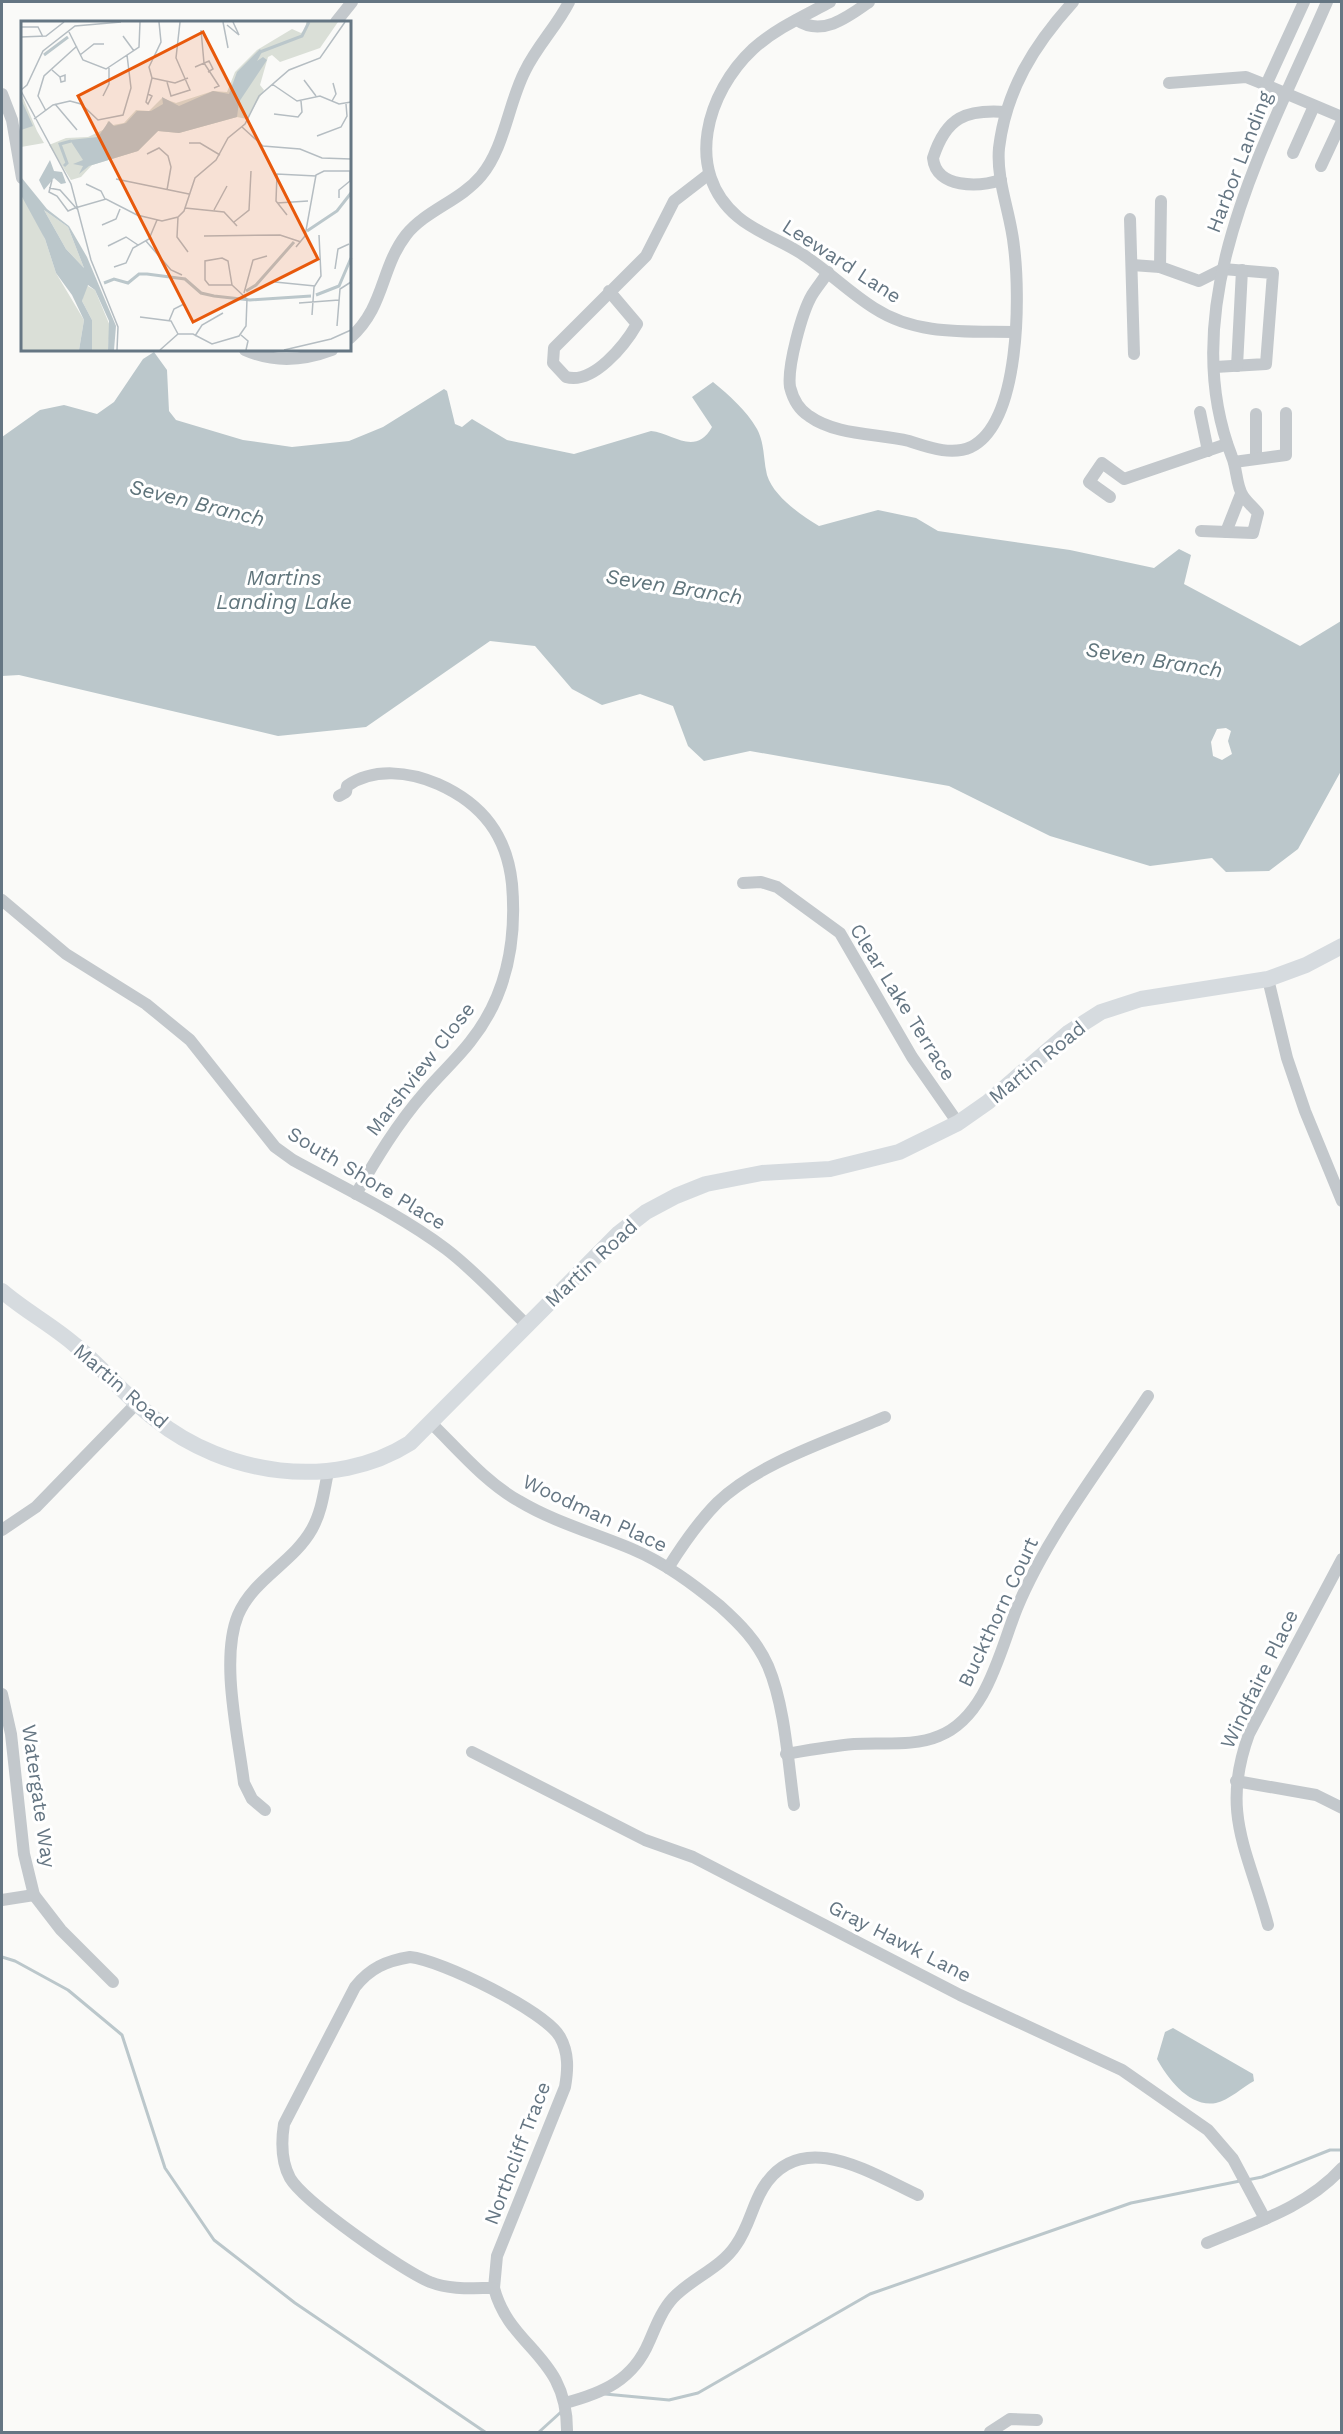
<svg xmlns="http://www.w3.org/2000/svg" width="1343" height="2434" font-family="'Work Sans',sans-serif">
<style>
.water{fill:#bbc7cb;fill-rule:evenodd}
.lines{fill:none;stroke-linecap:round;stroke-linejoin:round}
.stream{stroke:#bbc7cb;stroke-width:3}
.street{stroke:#c3c8cc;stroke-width:12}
.secondary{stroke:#d6dbdf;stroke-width:16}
.labels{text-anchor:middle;stroke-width:6;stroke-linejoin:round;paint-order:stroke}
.street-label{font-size:20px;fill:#657683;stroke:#fff}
.water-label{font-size:21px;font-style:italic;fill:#60757c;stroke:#fff}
.inset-river{fill:none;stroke:#bbc7cb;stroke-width:3}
.inset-road{fill:none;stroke:#b5bdc2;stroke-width:1.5}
.view{fill:#e8590c;fill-opacity:0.15;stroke:#e8590c;stroke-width:3}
.inset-edge{fill:none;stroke:#657683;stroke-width:3}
</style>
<rect width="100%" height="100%" fill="#fafaf8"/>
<!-- water -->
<g class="water">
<path d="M 154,352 L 167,370 L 169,411 L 176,420 L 243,440 L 292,447 L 349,441 L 383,427 L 444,389 L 447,391 L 455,424 L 462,427 L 472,419 L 507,440 L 574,454 L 651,431 C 673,433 695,457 712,427 L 692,397 L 713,382 C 730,396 746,410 757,429 C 765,444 763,459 767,475 C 774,497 801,515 819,526 L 878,510 L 916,518 L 938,531 L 1070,550 L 1154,568 L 1179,549 L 1191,555 L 1184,584 L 1300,646 L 1341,621 L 1341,771 L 1298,849 L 1269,871 L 1226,872 L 1212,858 L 1150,866 L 1050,836 L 949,786 L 750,751 L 704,761 L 688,746 L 673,706 L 640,694 L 602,705 L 572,689 L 535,646 L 490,641 L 366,727 L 278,736 L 19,675 L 2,676 L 2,437 L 40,410 L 64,405 L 97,414 L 114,402 L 143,359 ZM 1226,728 L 1231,731 L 1228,741 L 1232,754 L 1222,760 L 1213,756 L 1211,742 L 1217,729 Z"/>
<path d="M 1173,2028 L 1253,2074 L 1254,2081 C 1243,2087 1229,2100 1216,2103 C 1190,2108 1168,2079 1157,2059 L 1165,2032 Z"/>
</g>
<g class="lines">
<!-- stream -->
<g class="stream">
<path d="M 2,1957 L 15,1961 L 68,1990 L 122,2035 L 165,2168 L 214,2240 L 295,2303 L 485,2432"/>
<path d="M 1247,2180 L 1262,2177 L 1330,2150 L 1342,2150"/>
<path d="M 605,2394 L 669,2400 L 698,2393 L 870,2294 L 1131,2203 L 1240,2181"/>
<path d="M 539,2432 L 561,2412"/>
</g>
<!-- street -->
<g class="street">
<path d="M 830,2 C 804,16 775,29 753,49 C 707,92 683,171 738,217 C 758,234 784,241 805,256 C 829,272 850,293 874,308 C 917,336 967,331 1015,332"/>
<path d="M 797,20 C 822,37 848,17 869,2"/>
<path d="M 336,22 L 352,2"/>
<path d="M 1169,83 L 1246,77 L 1266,85 L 1304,2"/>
<path d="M 1266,85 L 1342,117"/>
<path d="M 2,94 L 12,120 L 22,178"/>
<path d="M 1293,153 L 1314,106"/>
<path d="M 1321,166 L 1342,121"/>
<path d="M 1001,180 C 979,187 936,189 933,158 C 946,117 966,109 1006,112"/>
<path d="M 1130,219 L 1134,354"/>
<path d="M 1132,265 L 1160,267 L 1199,281 L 1223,269 L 1273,273 L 1266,364 L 1215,367"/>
<path d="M 1160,267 L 1161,201"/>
<path d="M 828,272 C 823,280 817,287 812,295 C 802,312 787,367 790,387 C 793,399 798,409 809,416 C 837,436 877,433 909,441 C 928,447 951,456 971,447 C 1021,422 1020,294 1014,247 C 1011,214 996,181 999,148 C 1006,90 1034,45 1073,2"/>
<path d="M 609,291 L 637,324 C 625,345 593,385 566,377 L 553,363 L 554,348 L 646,256 L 674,201 L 709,174"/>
<path d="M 350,338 C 385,307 380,269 406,235 C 426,210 460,201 481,176 C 505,147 508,104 525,71 C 537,46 557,26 569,2"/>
<path d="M 245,350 C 274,363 303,361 332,350"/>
<path d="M 1237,366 L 1242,270"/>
<path d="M 1200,412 L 1208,451"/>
<path d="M 1256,457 L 1256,414"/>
<path d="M 1234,462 L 1286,455 L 1286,413"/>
<path d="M 1110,497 L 1089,482 L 1102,463 L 1124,479 L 1227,444"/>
<path d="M 1201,531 L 1253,533 L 1258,513 C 1253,507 1247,502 1243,496 C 1236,486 1237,468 1232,457 C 1172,304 1268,139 1327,2"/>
<path d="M 1226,532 L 1241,494"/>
<path d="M 339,796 L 346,792 L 347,786 C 374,767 410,772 438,784 C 483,804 507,836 512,884 C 517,942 507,996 470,1042 C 456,1060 439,1075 424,1093 C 397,1124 376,1159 356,1194"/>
<path d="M 743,883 L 761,882 L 777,887 L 840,933 L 912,1057 L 958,1123"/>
<path d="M 2,900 L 66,954 L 146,1004 L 190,1040 L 275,1147 L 293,1160 C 344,1188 399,1214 446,1249 C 475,1271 500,1299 527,1325"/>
<path d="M 1268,979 L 1287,1058 L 1305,1111 L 1342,1201"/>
<path d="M 430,1422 C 458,1449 485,1482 519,1501 C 554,1522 594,1533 632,1549 C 665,1563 693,1584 720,1606 C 740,1624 757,1641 768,1666 C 785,1706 788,1762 794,1805"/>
<path d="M 2,1530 L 36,1507 L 136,1404"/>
<path d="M 668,1568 C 683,1544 698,1522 718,1502 C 760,1462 832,1440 885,1417"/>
<path d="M 2,1694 L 11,1734 L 24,1854 L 34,1895 L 61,1930 L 113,1982"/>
<path d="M 472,1752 L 645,1840 L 693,1857 L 960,1995 L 1122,2070 L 1208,2130 L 1233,2159 L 1265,2219"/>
<path d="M 786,1754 C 809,1750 831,1746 854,1744 C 882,1742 913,1747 939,1736 C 987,1717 1000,1650 1017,1608 C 1046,1537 1105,1461 1148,1396"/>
<path d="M 1236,1781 L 1316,1795 L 1342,1808"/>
<path d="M 265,1810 L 252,1799 L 244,1783 C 238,1735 220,1659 238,1615 C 254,1578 293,1563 312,1529 C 322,1511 324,1491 328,1472"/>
<path d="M 2,1900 L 34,1895"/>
<path d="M 1268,1925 C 1248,1850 1220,1813 1249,1734 L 1342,1559"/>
<path d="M 410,1957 C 441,1960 545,2011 560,2037 C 569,2053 568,2070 565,2087 L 497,2256 L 494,2288 C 472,2288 451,2290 430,2282 C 403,2271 304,2202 290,2178 C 281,2161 281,2143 284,2124 L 355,1987 C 370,1968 386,1961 410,1957 Z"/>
<path d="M 1207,2243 C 1254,2223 1307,2207 1342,2168"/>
<path d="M 494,2288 C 510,2349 568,2355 567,2432"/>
<path d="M 565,2403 C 603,2393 633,2380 649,2342 C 656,2326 662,2310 673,2298 C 692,2278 721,2268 736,2245 C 749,2227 752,2206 763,2188 C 801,2126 872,2174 918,2195"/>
<path d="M 990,2432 L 1010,2419 L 1037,2420"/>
</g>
<!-- secondary -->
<path class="secondary" d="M 2,1291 C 25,1311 52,1325 75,1345 C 103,1368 126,1397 155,1419 C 225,1475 333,1492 410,1443 L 619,1233 L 646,1212 L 676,1196 L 706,1184 L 762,1173 L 830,1169 L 899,1152 L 958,1123 L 988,1102 L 1068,1033 L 1101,1012 L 1141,999 L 1268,979 L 1306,965 L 1342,946"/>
</g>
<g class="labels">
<!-- street labels -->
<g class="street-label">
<text transform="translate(1239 162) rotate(-69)" y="7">Harbor Landing</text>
<text transform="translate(842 261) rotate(33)" y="7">Leeward Lane</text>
<text transform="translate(903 1002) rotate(58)" y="7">Clear Lake Terrace</text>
<text transform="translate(1037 1062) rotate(-39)" y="7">Martin Road</text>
<text transform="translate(420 1069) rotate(-52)" y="7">Marshview Close</text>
<text transform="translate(367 1178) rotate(31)" y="7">South Shore Place</text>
<text transform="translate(591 1263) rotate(-43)" y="7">Martin Road</text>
<text transform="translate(121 1386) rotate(41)" y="7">Martin Road</text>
<text transform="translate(595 1513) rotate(25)" y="7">Woodman Place</text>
<text transform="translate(998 1612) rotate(-65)" y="7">Buckthorn Court</text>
<text transform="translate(1259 1679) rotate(-64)" y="7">Windfaire Place</text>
<text transform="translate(39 1796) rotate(82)" y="7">Watergate Way</text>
<text transform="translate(900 1941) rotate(27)" y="7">Gray Hawk Lane</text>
<text transform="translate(517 2153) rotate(-69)" y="7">Northcliff Trace</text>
</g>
<!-- water labels -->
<g class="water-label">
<text transform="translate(197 503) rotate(14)" y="7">Seven Branch</text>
<text x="284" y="585">Martins<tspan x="284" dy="24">Landing Lake</tspan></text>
<text transform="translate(674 587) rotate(9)" y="7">Seven Branch</text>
<text transform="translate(1154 660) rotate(9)" y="7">Seven Branch</text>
</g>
</g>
<!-- overview -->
<g transform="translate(21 21)">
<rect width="330" height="330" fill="#fafaf8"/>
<path d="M 285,1 L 317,1 L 299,27 L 259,41 L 251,34 L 247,36 L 239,64 L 243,69 L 226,98 L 216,96 L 158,112 L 137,110 L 117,130 L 71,144 L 60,156 L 50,159 L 28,124 L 45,117 L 67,116 L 84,108 L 87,100 L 92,104 L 103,102 L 115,89 L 128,90 L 141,77 L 155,82 L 192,70 L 206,71 L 214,51 L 236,29 L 271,8 L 280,12 L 285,8 ZM 0,72 L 16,110 L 23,122 L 0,126 ZM 0,174 L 7,180 L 24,218 L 35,252 L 63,299 L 58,329 L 0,329 ZM 23,189 L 47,206 L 63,247 L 45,228 ZM 65,264 L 74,269 L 89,305 L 87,329 L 71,329 L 71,299 L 61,280 Z" fill="#dadfd7"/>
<path d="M 239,28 L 241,31 L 236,40 L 242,36 L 246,39 L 218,81 L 216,96 L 158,112 L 137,110 L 117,130 L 68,145 L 58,153 L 62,145 L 52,143 L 62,139 L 49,119 L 77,116 L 88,100 L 93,105 L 105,102 L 116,90 L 130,90 L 142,83 L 141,76 L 158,85 L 192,70 L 208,73 L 216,51 ZM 0,78 L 12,105 L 0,109 ZM 29,139 L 33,150 L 41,151 L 45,162 L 40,163 L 33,157 L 23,169 L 18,159 ZM 0,156 L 26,188 L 48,205 L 66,236 L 95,305 L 93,329 L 87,329 L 88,300 L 74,269 L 67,264 L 61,280 L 71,299 L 71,329 L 58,329 L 63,299 L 51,274 L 35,252 L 24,218 L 0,174 ZM 23,189 L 47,206 L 63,247 L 45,228 Z" fill="#bbc7cb" fill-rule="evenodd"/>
<path class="inset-river" d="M 239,31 L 281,15 L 288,1M 23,34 L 47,16M 43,145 L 46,142 L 39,123 L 50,120M 286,210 L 316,190 L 330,172M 83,262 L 93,258 L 107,262 L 118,253 L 126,253 L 164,258 L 180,272 L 193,275 L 229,279 L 290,275M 225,270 L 235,264 L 273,221M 295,274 L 318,265 L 330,237"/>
<path class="inset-road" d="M 202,1 L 207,27M 206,4 L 218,14 L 212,1M 0,6 L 17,6 L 22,16M 180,9 L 183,42 L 198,65 L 193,67M 48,11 L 62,39 L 85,48 L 118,26 L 119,1M 102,15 L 113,30M 0,16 L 25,15 L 43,1M 59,34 L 73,23 L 83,23M 174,46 L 188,40 L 192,48 L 187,51M 31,49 L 39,56 L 44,54 L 44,60 L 40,61 L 39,56M 131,57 L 128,46 L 140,21 L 138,1M 131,57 L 154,62 L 167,57M 283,59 L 295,75M 146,61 L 150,75 L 169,69 L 155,37 L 159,1M 251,63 L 276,80 L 299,75 L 318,83 L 330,81M 0,69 L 6,64 L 22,30 L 54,5 L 100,1M 0,70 L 50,163 L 70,239 L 97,306 L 96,329M 127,73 L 131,75 L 127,83 L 125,81 L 131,57M 82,75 L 88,63 L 88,47M 311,80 L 315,73 L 312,62M 34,83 L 56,109M 25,90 L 17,75 L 23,55 L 56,25M 253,93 L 277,96 L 281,91 L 280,80M 13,98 L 32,84 L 49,80 L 60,83 L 77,99 L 102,94 L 110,67 L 106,34M 221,106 L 242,125 L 279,128 L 301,137 L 330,138M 296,115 L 320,106 L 326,95 L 325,83M 168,122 L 179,122 L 199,134M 126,133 L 138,127 L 147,135 L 150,146 L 146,169M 95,158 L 168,173M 31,159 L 28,171 L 36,175 L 47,190 L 54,187M 65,163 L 80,170 L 84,178M 28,167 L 39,169 L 56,188M 318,177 L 318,169 L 329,160 L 329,150M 256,182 L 287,180M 54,187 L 85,178 L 116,194 L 141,200 L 157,196 L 163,190 L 174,157 L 195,139 L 207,117 L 224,103 L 238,75 L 268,49 L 299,37 L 324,1M 164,187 L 203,191 L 216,205M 193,189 L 206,165M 266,194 L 255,180 L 256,153 L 295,155M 157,196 L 156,216 L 167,231M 213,201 L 228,189 L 230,150M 81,204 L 95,198 L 99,188M 183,215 L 259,214 L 280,221M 125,220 L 150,249 L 161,254M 87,225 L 105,216 L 117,224M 275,226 L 284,215 L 295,154 L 303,150 L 330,150M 201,237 L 207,240 L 211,264 L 188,264 L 184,259 L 184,240 ZM 93,246 L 105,242 L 112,227 L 128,218 L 136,199M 314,248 L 317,228 L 328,223M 254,261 L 294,265M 223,272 L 232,239 L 246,235M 278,282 L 318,279M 291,294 L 293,266 L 300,255 L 298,214M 119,296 L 150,300 L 157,313M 148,300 L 153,288 L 163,283M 316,305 L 319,268 L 330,261M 220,314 L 227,320 L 225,329M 174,315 L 181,304 L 202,292M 139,329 L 157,313 L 172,313 L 191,323 L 218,315 L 225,305 L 226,278 L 211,264M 263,329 L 310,318 L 330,309"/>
<path class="view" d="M 182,11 L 297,238 L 172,301 L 57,75 Z"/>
<rect width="330" height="330" class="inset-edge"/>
</g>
<!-- border -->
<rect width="1343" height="2434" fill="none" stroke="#657683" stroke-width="6"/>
</svg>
